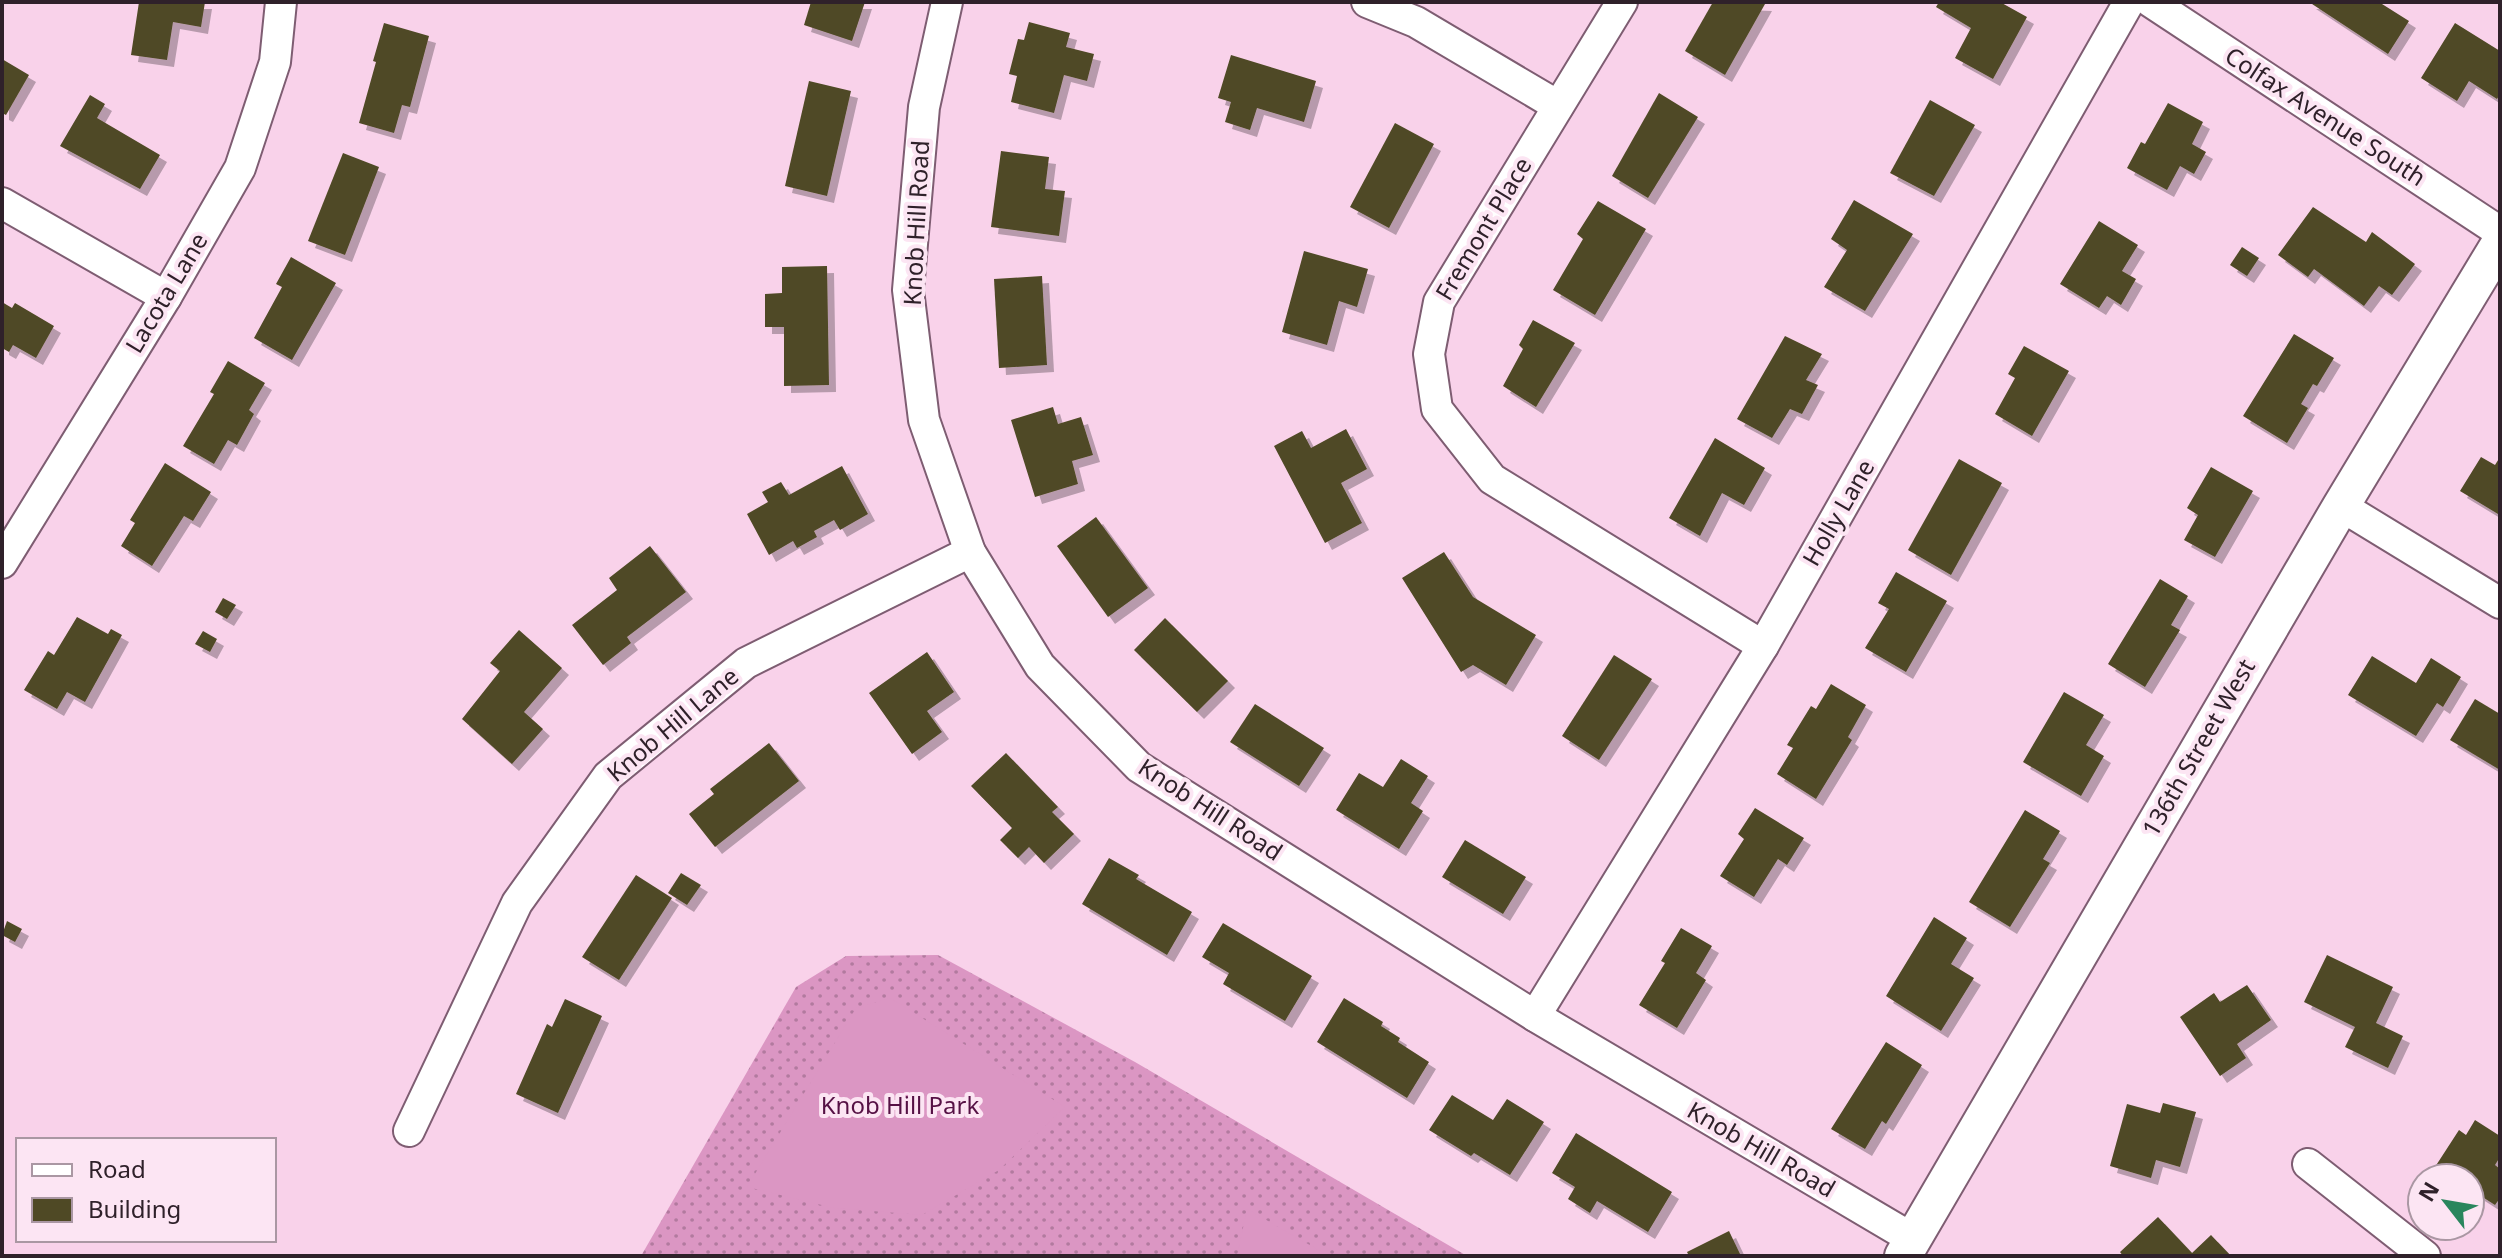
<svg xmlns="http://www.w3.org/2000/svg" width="2502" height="1258" font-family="'Noto Sans',sans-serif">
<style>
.grass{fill:url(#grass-dots)}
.garden{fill:#db96c3}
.building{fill:#4f4925;filter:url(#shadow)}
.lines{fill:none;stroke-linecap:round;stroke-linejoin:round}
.minor-casing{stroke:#7e5d72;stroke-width:34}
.tertiary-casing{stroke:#7e5d72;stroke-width:40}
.minor{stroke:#fff;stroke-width:30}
.tertiary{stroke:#fff;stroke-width:36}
.labels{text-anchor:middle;stroke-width:8;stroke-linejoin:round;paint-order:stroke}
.street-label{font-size:24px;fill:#2f212a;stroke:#fce5f3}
.park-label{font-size:24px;fill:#561145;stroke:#fce5f3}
</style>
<defs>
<pattern id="grass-dots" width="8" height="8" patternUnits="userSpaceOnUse" patternTransform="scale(2)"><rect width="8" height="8" fill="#db96c3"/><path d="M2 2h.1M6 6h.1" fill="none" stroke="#b27a9f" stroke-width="1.8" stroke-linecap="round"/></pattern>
<filter id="shadow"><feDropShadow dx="7" dy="7" stdDeviation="0" flood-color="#0004"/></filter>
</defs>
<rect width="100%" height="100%" fill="#f9d2ea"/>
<!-- grass -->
<path class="grass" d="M 938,955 L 1135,1062 L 1467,1256 L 641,1256 L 796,987 L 846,956 Z"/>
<!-- garden -->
<g class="garden">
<path d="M 890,998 L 1065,1107 L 999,1170 L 922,1215 L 834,1208 L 747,1187 L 856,1008 Z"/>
<path d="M 1247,1209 L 1329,1256 L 1237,1256 Z"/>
</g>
<!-- building -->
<g class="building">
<path d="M 139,2 L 205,2 L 201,27 L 173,22 L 167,60 L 131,55 Z"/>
<path d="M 811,2 L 865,2 L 852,41 L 804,25 Z"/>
<path d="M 1713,2 L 1765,4 L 1725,75 L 1685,51 Z"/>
<path d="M 1939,2 L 2000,2 L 2027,17 L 1993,79 L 1955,58 L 1971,28 L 1936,7 Z"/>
<path d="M 2309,2 L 2384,2 L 2382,4 L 2409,21 L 2388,54 Z"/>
<path d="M 1029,22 L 1070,33 L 1066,47 L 1094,54 L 1087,81 L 1064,75 L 1054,113 L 1011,102 L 1017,76 L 1009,74 L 1018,39 L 1024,40 Z"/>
<path d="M 384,23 L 429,36 L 410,107 L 402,105 L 394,133 L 359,123 L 376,62 L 373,61 Z"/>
<path d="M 2455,23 L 2500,51 L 2500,94 L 2497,99 L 2469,81 L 2457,101 L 2421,78 Z"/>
<path d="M 1231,55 L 1316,81 L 1304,122 L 1257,108 L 1250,130 L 1225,122 L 1231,102 L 1218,98 Z"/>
<path d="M 2,59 L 29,75 L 6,115 L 2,113 Z"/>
<path d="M 809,81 L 851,91 L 827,196 L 785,186 Z"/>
<path d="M 1659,93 L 1698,117 L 1648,198 L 1612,176 Z"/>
<path d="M 90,95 L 105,104 L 97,118 L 160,155 L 140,189 L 60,146 Z"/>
<path d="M 1930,100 L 1975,125 L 1934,196 L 1890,173 Z"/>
<path d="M 2168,103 L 2203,122 L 2192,144 L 2206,152 L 2194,174 L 2180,166 L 2167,190 L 2127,168 L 2141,142 L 2145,144 Z"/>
<path d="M 1395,123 L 1434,144 L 1389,228 L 1350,207 Z"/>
<path d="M 1001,151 L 1049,157 L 1045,189 L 1065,191 L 1059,236 L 991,227 Z"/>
<path d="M 343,153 L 379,167 L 345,255 L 308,241 Z"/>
<path d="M 1854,200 L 1913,234 L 1865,311 L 1824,287 L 1847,250 L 1831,239 Z"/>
<path d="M 1598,201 L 1646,229 L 1595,315 L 1553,290 L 1583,239 L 1577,234 Z"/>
<path d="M 2313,207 L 2366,242 L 2372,232 L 2415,264 L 2392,295 L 2379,286 L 2364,306 L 2314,269 L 2308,277 L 2278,255 Z"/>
<path d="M 2099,221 L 2138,245 L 2122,271 L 2136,279 L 2121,305 L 2107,296 L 2099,308 L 2060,284 Z"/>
<path d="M 2242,247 L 2259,258 L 2247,276 L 2230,265 Z"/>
<path d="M 1304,251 L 1368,269 L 1357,307 L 1339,301 L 1327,345 L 1282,332 Z"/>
<path d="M 291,257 L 336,283 L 292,360 L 254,338 L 282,287 L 276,284 Z"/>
<path d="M 827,266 L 829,385 L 784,386 L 784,327 L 765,327 L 765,294 L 782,293 L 782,267 Z"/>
<path d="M 1042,276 L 1047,365 L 999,368 L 994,279 Z"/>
<path d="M 2,302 L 12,308 L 15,303 L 54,326 L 36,358 L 13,345 L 9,352 L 2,348 Z"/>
<path d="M 1533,320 L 1575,343 L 1536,407 L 1503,386 L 1523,349 L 1519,345 Z"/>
<path d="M 2294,334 L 2334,358 L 2317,386 L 2313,384 L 2301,404 L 2308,408 L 2287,443 L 2243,416 Z"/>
<path d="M 1785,336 L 1822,354 L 1806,380 L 1818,385 L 1802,414 L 1790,409 L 1772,438 L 1737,419 Z"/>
<path d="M 2024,346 L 2069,371 L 2032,436 L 1995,414 L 2015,378 L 2008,374 Z"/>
<path d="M 228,361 L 265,383 L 249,410 L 254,414 L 237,445 L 228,440 L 214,464 L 183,446 L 214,394 L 210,392 Z"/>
<path d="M 1053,407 L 1058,424 L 1081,417 L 1093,455 L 1072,461 L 1078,484 L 1035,497 L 1011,420 Z"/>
<path d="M 1346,429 L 1367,469 L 1341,483 L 1362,523 L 1325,543 L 1274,446 L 1302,431 L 1311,448 Z"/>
<path d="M 1715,438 L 1765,468 L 1744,505 L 1722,493 L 1700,536 L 1669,518 Z"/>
<path d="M 2481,457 L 2495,465 L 2500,457 L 2498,514 L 2460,491 Z"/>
<path d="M 1959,459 L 2002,483 L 1951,575 L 1908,550 Z"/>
<path d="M 165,463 L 211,492 L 193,521 L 184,516 L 152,566 L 121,546 L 135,523 L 130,520 Z"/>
<path d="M 842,466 L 868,514 L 840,530 L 834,520 L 814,531 L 817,537 L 797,548 L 793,541 L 769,555 L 747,514 L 768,502 L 762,492 L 781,482 L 789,495 Z"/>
<path d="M 2211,467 L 2253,491 L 2215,557 L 2184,540 L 2198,515 L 2187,508 Z"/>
<path d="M 1096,517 L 1148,588 L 1108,617 L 1057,546 Z"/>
<path d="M 650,546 L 686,592 L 627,637 L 631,643 L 603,665 L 572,625 L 617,590 L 609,578 Z"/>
<path d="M 1444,552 L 1473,597 L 1536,635 L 1506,685 L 1473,665 L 1461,672 L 1402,578 Z"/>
<path d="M 1896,572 L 1947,601 L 1906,672 L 1865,648 L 1889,609 L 1878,603 Z"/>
<path d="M 2160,579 L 2188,596 L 2171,625 L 2180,630 L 2145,687 L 2108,664 Z"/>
<path d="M 223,598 L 236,605 L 227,619 L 215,612 Z"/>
<path d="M 77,617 L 108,634 L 111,629 L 122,635 L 85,702 L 67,692 L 57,709 L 24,690 L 48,651 L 54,655 Z"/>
<path d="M 1165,618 L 1228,681 L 1197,712 L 1134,650 Z"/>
<path d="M 519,630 L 562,668 L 524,712 L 543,729 L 512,764 L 462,719 L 500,671 L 490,663 Z"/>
<path d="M 203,631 L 217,639 L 210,652 L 195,644 Z"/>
<path d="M 927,652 L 954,692 L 927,711 L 942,732 L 912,754 L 869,693 Z"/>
<path d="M 1614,655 L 1652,679 L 1599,760 L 1562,736 Z"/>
<path d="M 2372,656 L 2416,683 L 2431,658 L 2461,677 L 2443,707 L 2437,703 L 2416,736 L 2348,695 Z"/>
<path d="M 1831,684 L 1866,705 L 1848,737 L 1852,740 L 1816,799 L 1777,774 L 1793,748 L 1787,745 L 1811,706 L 1816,709 Z"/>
<path d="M 2064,692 L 2104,715 L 2086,745 L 2104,756 L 2081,796 L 2023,762 Z"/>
<path d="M 2475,699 L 2500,714 L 2500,770 L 2450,740 Z"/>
<path d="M 1255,704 L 1324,748 L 1299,786 L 1230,742 Z"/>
<path d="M 769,743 L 799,781 L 715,847 L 689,814 L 714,794 L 710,789 Z"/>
<path d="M 1006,753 L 1058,807 L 1052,812 L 1074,834 L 1044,863 L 1029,847 L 1018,858 L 1000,840 L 1012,828 L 971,786 Z"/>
<path d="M 1401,759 L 1428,776 L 1411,803 L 1423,811 L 1399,849 L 1336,810 L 1359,773 L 1383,787 Z"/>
<path d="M 1755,808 L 1804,838 L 1787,865 L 1778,859 L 1754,897 L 1720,876 L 1744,839 L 1738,834 Z"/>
<path d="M 2025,810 L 2060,831 L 2043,859 L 2050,863 L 2010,927 L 1969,902 Z"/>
<path d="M 1465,840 L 1526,877 L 1503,914 L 1442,877 Z"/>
<path d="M 1109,858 L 1139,875 L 1136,879 L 1192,912 L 1167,955 L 1082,904 Z"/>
<path d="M 681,873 L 701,885 L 687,905 L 668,893 Z"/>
<path d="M 636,875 L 672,898 L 619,980 L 582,957 Z"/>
<path d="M 1934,917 L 1967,938 L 1951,964 L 1974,978 L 1941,1031 L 1886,996 Z"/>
<path d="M 7,921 L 22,929 L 15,942 L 2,935 Z"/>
<path d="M 1223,923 L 1312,976 L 1285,1021 L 1223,984 L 1229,973 L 1202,957 Z"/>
<path d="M 1681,928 L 1712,946 L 1696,973 L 1706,980 L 1677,1028 L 1639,1005 L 1665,963 L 1661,961 Z"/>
<path d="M 2327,955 L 2393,987 L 2376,1023 L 2403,1036 L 2388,1068 L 2345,1047 L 2355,1027 L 2304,1002 Z"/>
<path d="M 2247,985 L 2271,1020 L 2237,1044 L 2246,1058 L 2220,1076 L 2180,1017 L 2214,993 L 2220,1002 Z"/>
<path d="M 1344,998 L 1383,1022 L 1381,1026 L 1400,1038 L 1398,1042 L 1429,1062 L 1407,1098 L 1317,1042 Z"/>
<path d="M 565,999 L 602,1016 L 558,1113 L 516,1094 L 547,1024 L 552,1027 Z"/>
<path d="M 1886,1042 L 1922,1065 L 1886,1124 L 1882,1121 L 1865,1149 L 1831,1129 Z"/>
<path d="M 1452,1095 L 1493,1120 L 1507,1099 L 1544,1122 L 1510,1175 L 1474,1153 L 1471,1156 L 1429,1130 Z"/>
<path d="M 2163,1103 L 2196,1112 L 2180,1167 L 2156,1160 L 2151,1178 L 2110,1166 L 2127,1104 L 2160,1113 Z"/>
<path d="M 2475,1120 L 2500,1136 L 2500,1157 L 2495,1165 L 2500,1169 L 2500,1198 L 2495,1205 L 2470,1189 L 2470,1178 L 2453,1178 L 2435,1167 L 2459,1130 L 2466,1135 Z"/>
<path d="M 1576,1133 L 1672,1192 L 1648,1232 L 1597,1201 L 1590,1213 L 1568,1199 L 1575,1187 L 1552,1173 Z"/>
<path d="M 2158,1217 L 2192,1253 L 2211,1235 L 2231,1256 L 2123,1256 L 2120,1252 Z"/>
<path d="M 1729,1231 L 1741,1256 L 1689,1256 L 1687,1252 Z"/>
</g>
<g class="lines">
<!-- minor casing -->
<g class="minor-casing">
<g id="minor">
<path d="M 947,2 L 924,107 L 908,290 L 924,420 L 970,552 L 1040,666 L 1139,767 L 1535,1016 L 1913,1239"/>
<path d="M 1367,2 L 1416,22 L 1558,106"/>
<path d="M 1622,2 L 1439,302 L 1429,354 L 1437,409 L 1492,479 L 1763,646"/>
<path d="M 2151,2 L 2500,232"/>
<path d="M 2,203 L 166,297"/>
<path d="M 2341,506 L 2500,603"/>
<path d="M 2,563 L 166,297 L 240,168 L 275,62 L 281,2"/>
<path d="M 1535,1016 L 1763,646 L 2129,2"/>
<path d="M 409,1131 L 517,903 L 608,776 L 746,663 L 970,552"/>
<path d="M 2308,1164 L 2425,1256"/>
</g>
</g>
<!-- tertiary casing -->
<g class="tertiary-casing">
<path id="tertiary" d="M 1903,1256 L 2341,506 L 2500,243"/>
</g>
<!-- minor -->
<use href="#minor" class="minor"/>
<!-- tertiary -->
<use href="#tertiary" class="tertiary"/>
</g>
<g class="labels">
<!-- street labels -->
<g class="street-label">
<text transform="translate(2325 117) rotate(33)" y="8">Colfax Avenue South</text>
<text transform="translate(917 223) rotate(-87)" y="8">Knob Hill Road</text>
<text transform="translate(1484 229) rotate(-59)" y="8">Fremont Place</text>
<text transform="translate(167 293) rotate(-59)" y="8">Lacota Lane</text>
<text transform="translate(1839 513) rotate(-60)" y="8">Holly Lane</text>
<text transform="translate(673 725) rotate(-40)" y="8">Knob Hill Lane</text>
<text transform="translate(2199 748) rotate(-60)" y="8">136th Street West</text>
<text transform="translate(1210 810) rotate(33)" y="8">Knob Hill Road</text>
<text transform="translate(1761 1150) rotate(30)" y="8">Knob Hill Road</text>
</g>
<!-- park labels -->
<g class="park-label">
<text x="900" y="1114">Knob Hill Park</text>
</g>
</g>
<!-- border -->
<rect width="2502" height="1258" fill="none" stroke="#2f212a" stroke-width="8"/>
<!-- legend -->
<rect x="16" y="1138" width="260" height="104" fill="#fce5f3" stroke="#aa97a3" stroke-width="2"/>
<rect x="32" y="1164" width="40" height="12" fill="#ffffff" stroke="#aa97a3" stroke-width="2"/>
<text x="88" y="1178" font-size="24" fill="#2f212a">Road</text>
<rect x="32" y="1198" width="40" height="24" fill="#4f4925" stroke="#aa97a3" stroke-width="2"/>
<text x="88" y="1218" font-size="24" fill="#2f212a">Building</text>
<!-- north arrow -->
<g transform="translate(2446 1202) rotate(301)"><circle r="38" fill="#fce5f3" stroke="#aa97a3" stroke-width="2"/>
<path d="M0-6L14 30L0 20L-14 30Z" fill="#29865d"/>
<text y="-12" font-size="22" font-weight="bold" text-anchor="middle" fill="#2f212a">N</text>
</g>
</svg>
